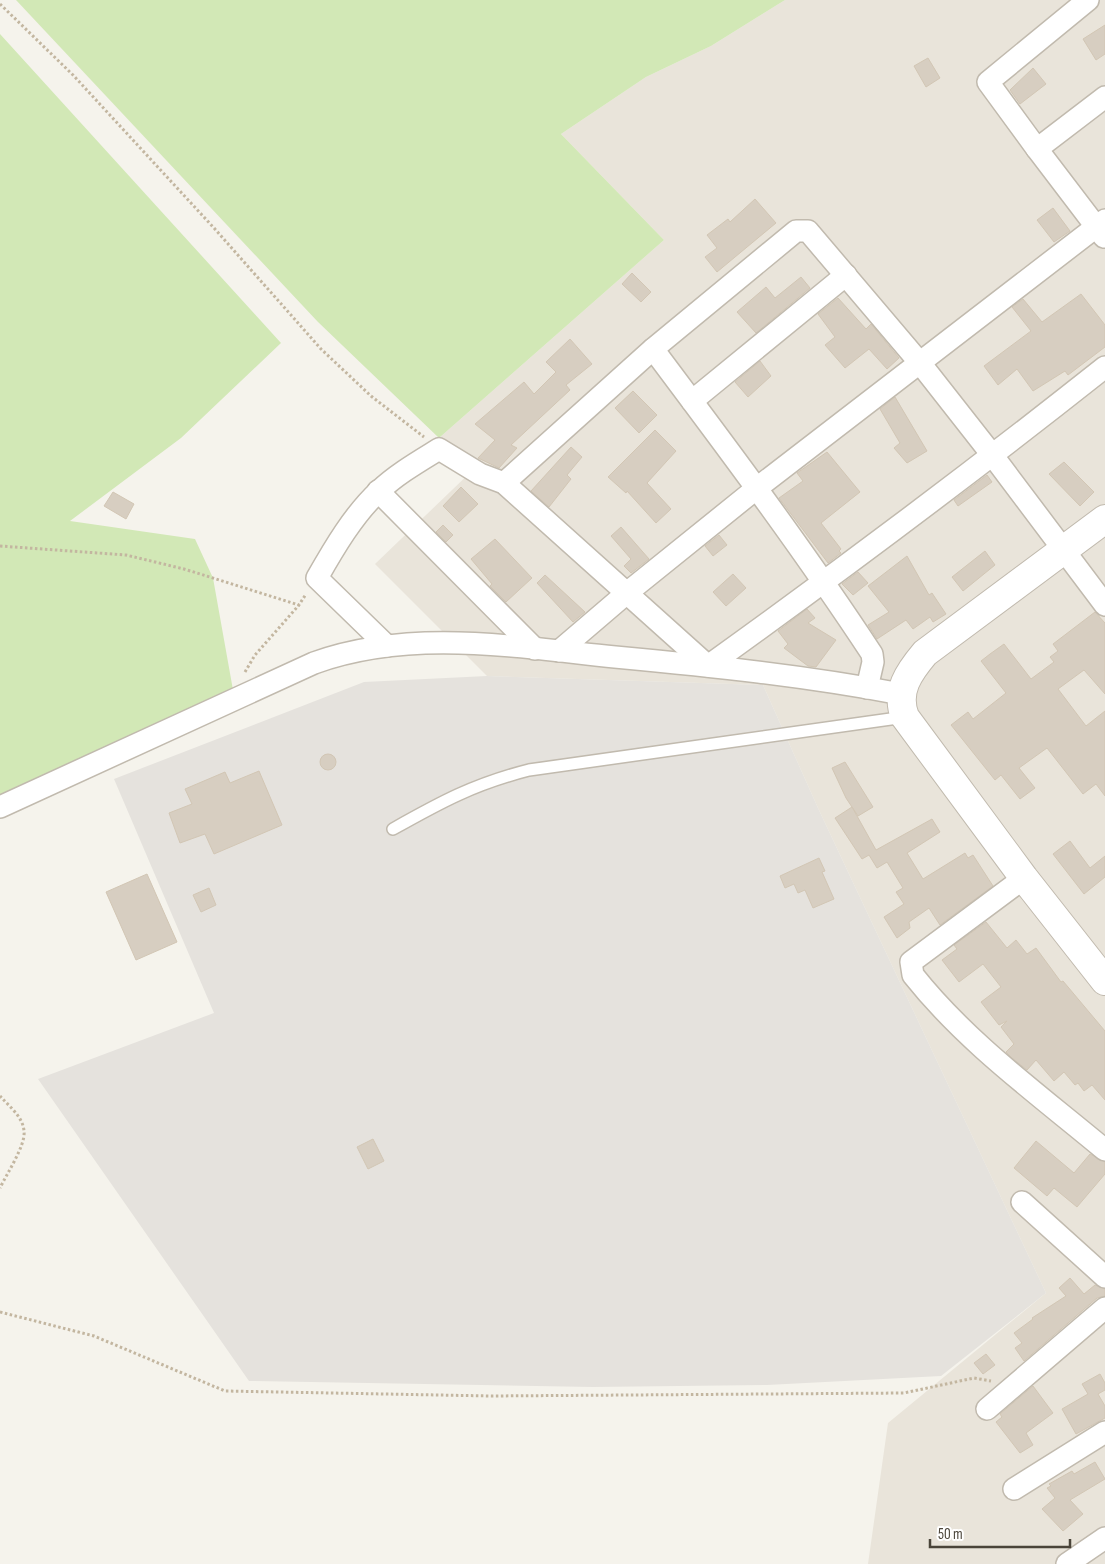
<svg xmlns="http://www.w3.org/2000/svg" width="1105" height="1564" font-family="'Sofia Sans Condensed',sans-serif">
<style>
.residential{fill:#e9e4da}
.industrial{fill:#e5e2dd}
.green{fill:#d2e8b6}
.building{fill:#d7cec1;stroke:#d2c6b4}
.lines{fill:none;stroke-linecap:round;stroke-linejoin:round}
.service-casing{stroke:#c1baae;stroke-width:14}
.minor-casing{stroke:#c1baae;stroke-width:24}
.tertiary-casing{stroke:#c1baae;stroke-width:30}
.path{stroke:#c3b6a0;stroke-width:3;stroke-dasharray:2.5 2.5;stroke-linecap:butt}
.service{stroke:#fff;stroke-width:11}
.minor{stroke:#fff;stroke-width:21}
.tertiary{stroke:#fff;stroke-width:28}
</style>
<rect width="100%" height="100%" fill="#f5f3ec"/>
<!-- residential -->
<path class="residential" d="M 785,0 L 1105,0 L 1105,1564 L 868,1564 L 888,1423 L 1046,1293 L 818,808 L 763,685 L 487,676 L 375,564 L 477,466 L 439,438 L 664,240 L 561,134 L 646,77 L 711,46 Z"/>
<!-- industrial -->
<path class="industrial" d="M 487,676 L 763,685 L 818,808 L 1046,1293 L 941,1376 L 767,1385 L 593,1387 L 249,1381 L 38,1079 L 214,1013 L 114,779 L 364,682 Z"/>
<!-- green -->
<g class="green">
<path d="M 16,0 L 785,0 L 711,46 L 646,77 L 561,134 L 664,240 L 439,438 L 318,322 Z"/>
<path d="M 0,34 L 281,343 L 181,438 L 70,521 L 195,539 L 213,578 L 233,690 L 0,796 Z"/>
</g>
<!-- building -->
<g class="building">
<path d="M 1105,25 L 1105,54 L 1096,60 L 1083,39 Z"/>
<path d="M 928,58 L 940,78 L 926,87 L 914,66 Z"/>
<path d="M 1033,68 L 1046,84 L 1020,104 L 1010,90 Z"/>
<path d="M 755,199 L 776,223 L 717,272 L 705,257 L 717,248 L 707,235 L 728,219 L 730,222 Z"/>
<path d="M 1053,208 L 1070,231 L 1054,242 L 1037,220 Z"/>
<path d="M 632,273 L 651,292 L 641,302 L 622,284 Z"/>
<path d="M 801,277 L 810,288 L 756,333 L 737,312 L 766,287 L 775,298 Z"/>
<path d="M 1081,294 L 1105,325 L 1105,347 L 1068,375 L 1065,371 L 1033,391 L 1017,369 L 998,385 L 984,366 L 1031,331 L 1012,307 L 1023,299 L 1042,322 Z"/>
<path d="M 838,298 L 866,329 L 871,324 L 899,358 L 887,369 L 869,349 L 845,368 L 825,345 L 835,337 L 818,314 Z"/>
<path d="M 570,339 L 592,364 L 566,385 L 570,390 L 511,445 L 517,448 L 499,468 L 478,458 L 495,440 L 475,424 L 524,382 L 534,394 L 556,372 L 546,362 Z"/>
<path d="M 760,361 L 771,376 L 748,397 L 735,382 Z"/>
<path d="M 633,391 L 657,415 L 639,433 L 615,408 Z"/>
<path d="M 895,397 L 927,451 L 907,463 L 894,448 L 900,443 L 880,409 Z"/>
<path d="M 655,430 L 676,451 L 647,483 L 671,509 L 656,523 L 627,491 L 626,493 L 608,477 Z"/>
<path d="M 571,447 L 582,457 L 567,475 L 571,479 L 549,507 L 531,491 Z"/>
<path d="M 827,452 L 860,492 L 821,523 L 841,549 L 839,551 L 841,553 L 828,563 L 779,498 L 803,481 L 797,473 Z"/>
<path d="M 1064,462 L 1094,492 L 1080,506 L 1049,474 Z"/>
<path d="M 987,475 L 992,482 L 958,506 L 954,500 Z"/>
<path d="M 461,487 L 478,504 L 459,522 L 443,506 Z"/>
<path d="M 113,492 L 134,504 L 126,519 L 104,506 Z"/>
<path d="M 443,525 L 453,535 L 446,542 L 436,532 Z"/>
<path d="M 621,527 L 649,559 L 631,573 L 624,566 L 631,559 L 611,536 Z"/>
<path d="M 719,535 L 727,545 L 713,556 L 705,546 Z"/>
<path d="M 495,539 L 532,578 L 506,602 L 490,586 L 492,584 L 471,559 Z"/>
<path d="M 985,551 L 995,565 L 963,591 L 952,577 Z"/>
<path d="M 907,556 L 929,595 L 932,593 L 946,614 L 933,622 L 930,617 L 913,629 L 906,620 L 877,639 L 868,625 L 889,612 L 868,586 Z"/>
<path d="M 858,572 L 868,583 L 853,595 L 842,584 Z"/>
<path d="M 733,574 L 746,588 L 726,606 L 713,592 Z"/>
<path d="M 545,575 L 585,612 L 573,622 L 537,583 Z"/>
<path d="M 807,609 L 815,618 L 808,623 L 836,640 L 816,667 L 808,666 L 784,648 L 788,644 L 778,631 Z"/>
<path d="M 1095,612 L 1105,623 L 1105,694 L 1084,670 L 1058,689 L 1086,726 L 1105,711 L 1105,796 L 1096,784 L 1083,794 L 1047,748 L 1019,768 L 1035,788 L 1020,799 L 1001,775 L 995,780 L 951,725 L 968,712 L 973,719 L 1006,693 L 981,661 L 990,654 L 1004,644 L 1031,679 L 1054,662 L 1050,657 L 1058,651 L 1053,644 Z"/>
<circle cx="328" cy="762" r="8"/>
<path d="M 845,762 L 873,807 L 858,816 L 846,798 L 832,768 Z"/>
<path d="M 259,771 L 282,825 L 214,854 L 205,834 L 180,843 L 169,813 L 192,804 L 185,789 L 225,772 L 230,783 Z"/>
<path d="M 852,807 L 876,850 L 932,819 L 940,832 L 907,853 L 923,879 L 965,853 L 968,858 L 973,855 L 993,886 L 940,925 L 929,908 L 909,922 L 910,928 L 897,938 L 884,917 L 904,904 L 896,892 L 903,888 L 887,862 L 877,868 L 869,855 L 862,859 L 835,818 Z"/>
<path d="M 1070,841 L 1090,868 L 1105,856 L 1105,877 L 1084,894 L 1053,854 Z"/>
<path d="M 819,858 L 825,871 L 822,872 L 834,899 L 813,908 L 805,890 L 798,893 L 794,884 L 785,888 L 780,876 Z"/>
<path d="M 147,874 L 177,942 L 136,960 L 106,892 Z"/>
<path d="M 209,888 L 216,905 L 201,912 L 193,895 Z"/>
<path d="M 986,922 L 1007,948 L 1016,940 L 1027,954 L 1036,948 L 1061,982 L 1063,981 L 1105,1031 L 1105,1100 L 1092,1085 L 1084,1091 L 1078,1083 L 1075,1085 L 1064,1072 L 1054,1081 L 1036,1060 L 1027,1070 L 1012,1058 L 1006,1052 L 1014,1044 L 1001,1027 L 1007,1021 L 999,1025 L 981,1002 L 1001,987 L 983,964 L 959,982 L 942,960 L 957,949 L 954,945 Z"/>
<path d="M 373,1139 L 384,1161 L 368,1169 L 357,1147 Z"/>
<path d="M 1036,1141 L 1074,1173 L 1090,1154 L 1105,1162 L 1105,1174 L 1077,1207 L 1054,1188 L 1047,1196 L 1014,1168 Z"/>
<path d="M 1070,1278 L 1084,1294 L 1095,1285 L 1105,1289 L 1105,1296 L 1097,1298 L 1024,1361 L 1015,1348 L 1022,1343 L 1014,1333 L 1033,1319 L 1032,1318 L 1066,1296 L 1059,1288 Z"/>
<path d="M 986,1354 L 995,1365 L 983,1374 L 974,1363 Z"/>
<path d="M 1100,1374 L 1105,1383 L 1105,1390 L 1098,1394 L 1105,1406 L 1105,1418 L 1076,1434 L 1062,1409 L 1088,1394 L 1082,1384 Z"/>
<path d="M 1033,1386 L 1053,1413 L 1026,1433 L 1033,1445 L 1020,1453 L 996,1422 L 1002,1417 L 1000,1414 Z"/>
<path d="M 1095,1462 L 1105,1479 L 1070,1500 L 1083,1514 L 1063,1531 L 1042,1509 L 1055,1498 L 1047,1488 L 1051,1486 L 1049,1484 L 1072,1471 L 1074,1474 Z"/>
</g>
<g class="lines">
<!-- service casing -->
<g class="service-casing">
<path id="service" d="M 393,829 C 441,802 474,784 529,770 L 905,717"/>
</g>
<!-- minor casing -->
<g class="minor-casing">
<g id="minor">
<path d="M 1037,149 L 988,82 L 1088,0"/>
<path d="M 1104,237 L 1037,149 L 1105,97"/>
<path d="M 692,401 L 846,275"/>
<path d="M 504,483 L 653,349"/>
<path d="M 378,491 L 535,649"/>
<path d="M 387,646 L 317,578 C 334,548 354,514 379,491 C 397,474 418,462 439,449 L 480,474 L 504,483 L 708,666 C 843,569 975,470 1105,367"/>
<path d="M 559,651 L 628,592 L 757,488 L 1105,220"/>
<path d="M 867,688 L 873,662 L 872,654 C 803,549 728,449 653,349 L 796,231 L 808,231 L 920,363 L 993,456 L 1105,605"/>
<path d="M 0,807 L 314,663 C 411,628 516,647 615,657 C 711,666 807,676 901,694"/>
<path d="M 1024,878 L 911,962 L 913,975 C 967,1043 1038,1094 1105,1150"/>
<path d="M 1022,1202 L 1105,1277"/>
<path d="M 987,1409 L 1105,1308"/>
<path d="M 1014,1489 L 1105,1432"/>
<path d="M 1067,1564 L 1105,1538"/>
</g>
</g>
<!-- tertiary casing -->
<g class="tertiary-casing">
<path id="tertiary" d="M 1105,519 L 925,653 C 909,672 895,691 905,717 L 1024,878 L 1105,981"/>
</g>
<!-- path -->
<g class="path">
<path d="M 0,4 L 73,75 L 214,228 L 321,349 L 371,396 L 424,437"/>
<path d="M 0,546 L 126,555 L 184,569 L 299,605 L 306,594"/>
<path d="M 245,672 L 255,655 L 299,605"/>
<path d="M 0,1096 C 9,1106 23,1117 24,1131 C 26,1145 6,1175 0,1188"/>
<path d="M 0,1312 L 94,1336 L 225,1391 L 491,1396 L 904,1393 L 974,1378 L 991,1381"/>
</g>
<!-- service -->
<use href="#service" class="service"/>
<!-- minor -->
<use href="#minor" class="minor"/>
<!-- tertiary -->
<use href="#tertiary" class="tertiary"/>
</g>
<!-- scale -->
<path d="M930 1539v8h140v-8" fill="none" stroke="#4a4439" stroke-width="2.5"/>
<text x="938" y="1539" font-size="15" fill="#4a4439" stroke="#ffffff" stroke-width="4" paint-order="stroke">50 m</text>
</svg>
